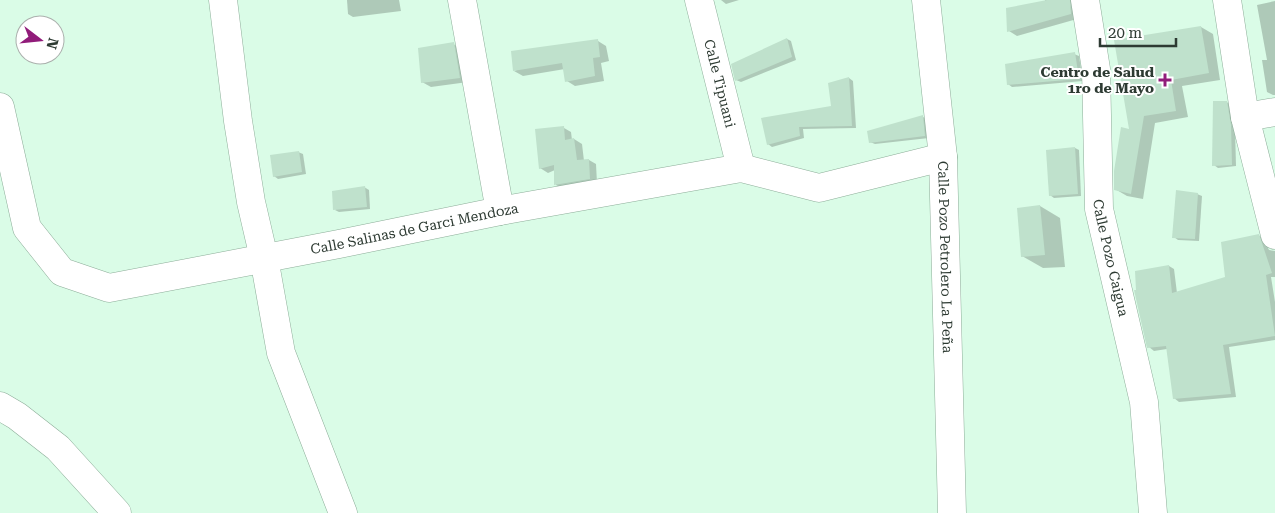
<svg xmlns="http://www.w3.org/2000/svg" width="1275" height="513" font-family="'Roboto Serif',serif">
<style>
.shadow{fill:#0003}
.building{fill:#bfe1cc}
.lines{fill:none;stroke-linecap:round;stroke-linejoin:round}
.street-casing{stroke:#8dad99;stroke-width:29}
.street{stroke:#fff;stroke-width:28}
.poi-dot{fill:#911c7a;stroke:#fff;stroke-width:2}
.labels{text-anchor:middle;stroke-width:4;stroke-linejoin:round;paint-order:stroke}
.poi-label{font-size:14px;font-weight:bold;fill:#2d3a32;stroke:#fff;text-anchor:end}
.street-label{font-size:14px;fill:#2d3a32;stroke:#fff}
</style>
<rect width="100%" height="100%" fill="#dafce7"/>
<!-- shadow -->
<g class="shadow">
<path d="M 347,0 L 399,0 L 401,11 L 353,17 L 348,14 Z"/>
<path d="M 721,0 L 739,0 L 726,4 Z"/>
<path d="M 1045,0 L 1074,0 L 1077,19 L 1017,36 L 1009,31 L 1045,2 Z"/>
<path d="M 1275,1 L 1275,95 L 1273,95 L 1267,92 L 1262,60 L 1267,60 L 1257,5 Z"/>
<path d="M 1201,27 L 1213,34 L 1220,80 L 1182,86 L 1188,117 L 1155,123 L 1143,199 L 1127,196 L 1115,189 L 1131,130 Z"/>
<path d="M 787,39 L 791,41 L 796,60 L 741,82 L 736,80 Z"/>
<path d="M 598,41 L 606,46 L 609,61 L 601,63 L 604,81 L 575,86 L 567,81 L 565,69 L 523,76 L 514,71 Z"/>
<path d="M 453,44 L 462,49 L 468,82 L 431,87 L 422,82 Z"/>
<path d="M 1074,54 L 1079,56 L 1083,81 L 1012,87 L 1008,84 Z"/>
<path d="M 849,78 L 853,81 L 856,128 L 803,129 L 804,138 L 772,147 L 768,144 L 832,107 Z"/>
<path d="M 1226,102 L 1231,104 L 1235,128 L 1236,166 L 1218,168 L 1214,165 Z"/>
<path d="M 923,117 L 927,119 L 929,138 L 875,144 L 870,142 Z"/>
<path d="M 564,128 L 571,132 L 572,140 L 574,139 L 582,144 L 584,161 L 589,160 L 596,164 L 597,183 L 563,189 L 556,185 L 555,170 L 548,173 L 540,168 Z"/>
<path d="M 1075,148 L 1079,150 L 1081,196 L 1054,198 L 1050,195 Z"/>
<path d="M 298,152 L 303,154 L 306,174 L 278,179 L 274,176 Z"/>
<path d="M 364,187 L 369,190 L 370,209 L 339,212 L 335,210 Z"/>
<path d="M 1197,194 L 1202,196 L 1199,241 L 1178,240 L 1174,237 Z"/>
<path d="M 1040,206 L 1060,218 L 1065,267 L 1043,268 L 1022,256 Z"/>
<path d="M 1258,235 L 1264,239 L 1269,250 L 1275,251 L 1275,277 L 1271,277 L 1275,302 L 1275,340 L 1229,347 L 1236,397 L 1179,402 L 1174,398 L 1167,349 L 1154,351 L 1149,347 L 1169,266 L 1174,269 L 1177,293 L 1226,278 Z"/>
</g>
<!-- building -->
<g class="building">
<path d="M 1047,0 L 1070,0 L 1071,14 L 1007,32 L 1006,8 Z"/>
<path d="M 1201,26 L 1209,73 L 1171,80 L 1176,111 L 1144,116 L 1131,194 L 1114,190 L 1114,171 L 1121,127 L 1129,129 L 1114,40 Z"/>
<path d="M 787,38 L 792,57 L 735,81 L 731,64 Z"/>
<path d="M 598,39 L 600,57 L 593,58 L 595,76 L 565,82 L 562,63 L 513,71 L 511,51 Z"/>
<path d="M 454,42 L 460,78 L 421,83 L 418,48 Z"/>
<path d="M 1075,52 L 1079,79 L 1007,85 L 1005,64 Z"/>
<path d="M 849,77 L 852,126 L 799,127 L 800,136 L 767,145 L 761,118 L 831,106 L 828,83 Z"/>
<path d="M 1213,101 L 1227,101 L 1231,125 L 1232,165 L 1212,166 Z"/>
<path d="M 923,115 L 925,136 L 869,143 L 867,131 Z"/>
<path d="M 564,126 L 565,140 L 574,138 L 577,160 L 589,159 L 590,179 L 554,185 L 554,165 L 539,169 L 535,129 Z"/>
<path d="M 1075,147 L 1078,194 L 1049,196 L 1046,150 Z"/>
<path d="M 299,151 L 302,172 L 273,177 L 270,155 Z"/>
<path d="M 365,186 L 367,207 L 333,210 L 332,191 Z"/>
<path d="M 1176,190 L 1198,193 L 1195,239 L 1172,238 Z"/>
<path d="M 1040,205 L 1045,255 L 1021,257 L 1017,208 Z"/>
<path d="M 1259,234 L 1272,273 L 1266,275 L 1275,336 L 1223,345 L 1231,394 L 1173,399 L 1166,346 L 1147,348 L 1134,290 L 1136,290 L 1135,271 L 1169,265 L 1172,293 L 1225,277 L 1221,242 Z"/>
</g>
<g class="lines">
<!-- street casing -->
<g class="street-casing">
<g id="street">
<path d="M 223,0 L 238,121 L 251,202 L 264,258 L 281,353 L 343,513"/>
<path d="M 462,0 L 500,211"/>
<path id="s1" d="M 699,0 L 741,168"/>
<path id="s2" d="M 926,0 L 943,157 L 952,513"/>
<path id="s3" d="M 1085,0 L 1096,69 L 1099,209 L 1144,402 L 1153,513"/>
<path d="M 1227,0 L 1245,117 L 1275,235"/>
<path id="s4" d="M 0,107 L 27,228 L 62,272 L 109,288 L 339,244 L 500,211 L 741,168 L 819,188 L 943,157"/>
<path d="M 1245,117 L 1275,112"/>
<path d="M 0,406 L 17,416 L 58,448 L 117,513"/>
</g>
</g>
<!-- street -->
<use href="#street" class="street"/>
</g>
<!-- markers -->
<path class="poi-dot" d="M1162.5 72.5h5v5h5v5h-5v5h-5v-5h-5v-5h5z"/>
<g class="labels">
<!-- poi labels -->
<g class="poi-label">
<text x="1154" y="77">Centro de Salud<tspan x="1154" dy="16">1ro de Mayo</tspan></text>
</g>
<!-- street labels -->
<g class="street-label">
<text dy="5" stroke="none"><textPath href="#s1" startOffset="86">Calle Tipuani</textPath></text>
<text dy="5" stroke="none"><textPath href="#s4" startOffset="541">Calle Salinas de Garci Mendoza</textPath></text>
<text dy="5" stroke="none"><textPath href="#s2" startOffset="258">Calle Pozo Petrolero La Peña</textPath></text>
<text dy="5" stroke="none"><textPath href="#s3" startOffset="260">Calle Pozo Caigua</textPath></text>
</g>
</g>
<!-- north arrow -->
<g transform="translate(40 40) rotate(106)"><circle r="24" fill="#ffffff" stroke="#abb0ad"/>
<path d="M0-4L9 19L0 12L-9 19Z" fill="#911c7a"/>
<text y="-8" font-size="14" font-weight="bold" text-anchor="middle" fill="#2d3a32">N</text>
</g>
<!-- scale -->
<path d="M1100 38v8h76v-8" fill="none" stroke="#2d3a32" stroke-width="2.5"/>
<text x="1108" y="38" font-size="15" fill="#2d3a32" stroke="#ffffff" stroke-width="4" paint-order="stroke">20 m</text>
</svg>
